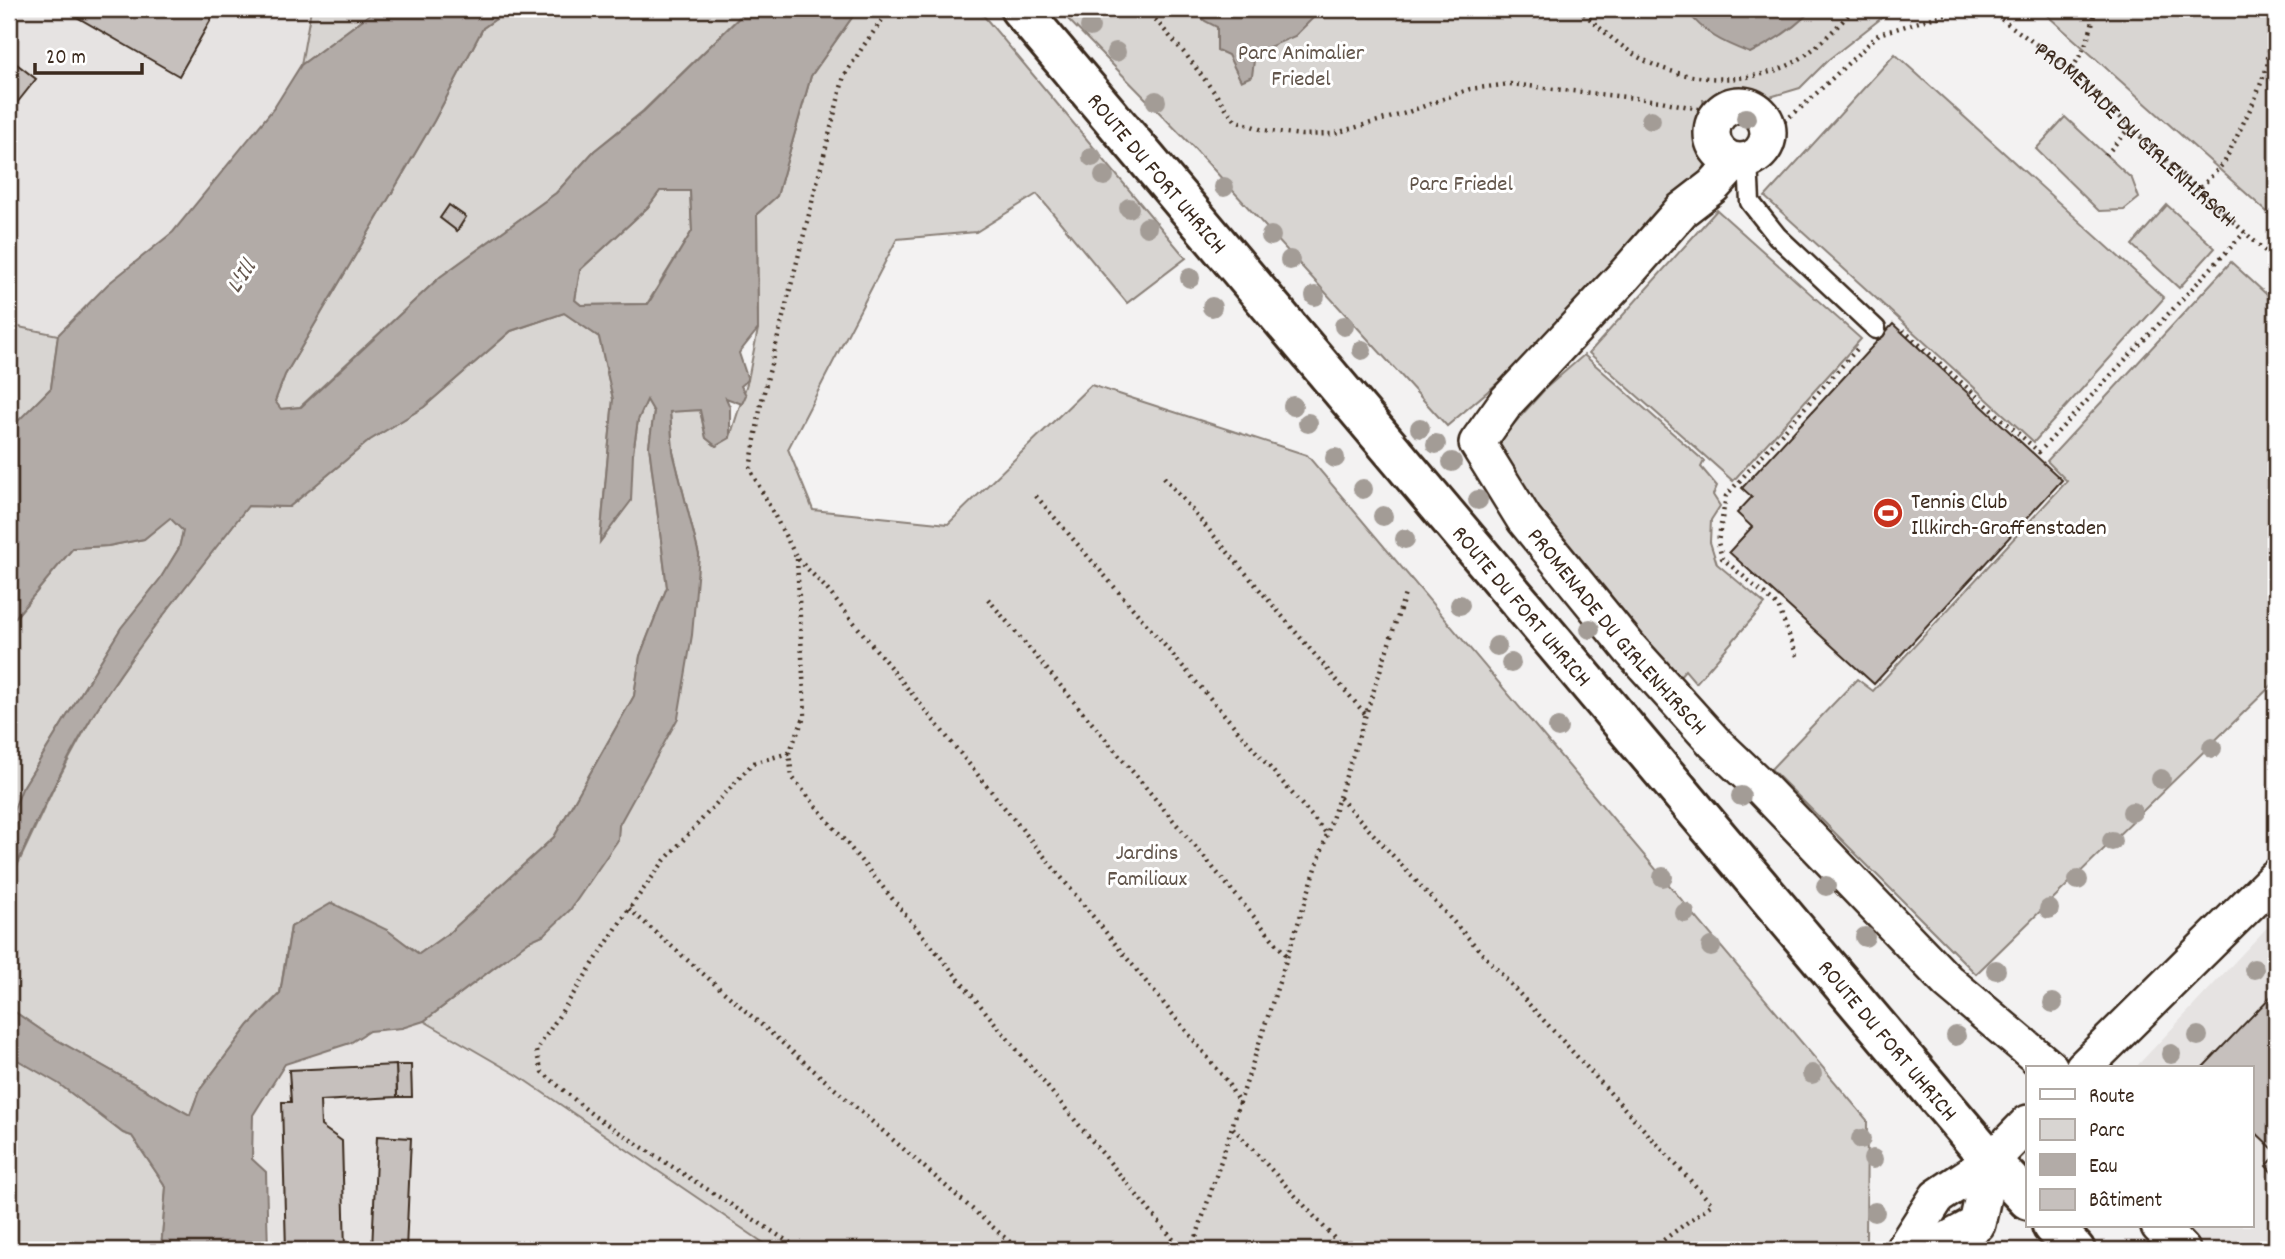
<svg xmlns="http://www.w3.org/2000/svg" width="2285" height="1259" font-family="Dekko,sans-serif">
<style>
.built{fill:#e6e3e2}
.green{fill:#d8d5d2;stroke:#8a8078;stroke-width:2}
.water{fill:#b2aba7;stroke:#827770;stroke-width:2;fill-rule:evenodd}
.building{fill:#c6c0bd;stroke:#3b2a1e;stroke-width:2}
.lines{fill:none;stroke-linecap:round;stroke-linejoin:round}
.service-casing{stroke:#3b2a1e;stroke-width:23}
.minor-casing{stroke:#3b2a1e;stroke-width:40}
.secondary-casing{stroke:#3b2a1e;stroke-width:44}
.path{stroke:#3b2a1e;stroke-width:4.5;stroke-dasharray:2 5;stroke-linecap:butt}
.service{stroke:#fff;stroke-width:18}
.minor{stroke:#fff;stroke-width:35}
.secondary{stroke:#fff;stroke-width:38}
.tree{fill:#a39c96}
.labels{text-anchor:middle;stroke-width:6;stroke-linejoin:round;paint-order:stroke}
.park-label{font-size:23px;fill:#62554b;stroke:#fff}
.street-label{font-size:23px;fill:#3b2a1e;stroke:#fff}
.poi-label{font-size:23px;fill:#3b2a1e;stroke:#fff;text-anchor:start}
.water-label{font-size:24px;font-style:italic;fill:#65574e;stroke:#fff}
</style>
<rect width="100%" height="100%" fill="#f3f2f2"/>
<filter id="ink" filterUnits="userSpaceOnUse"><feTurbulence type="fractalNoise" baseFrequency=".0143" numOctaves="2"/><feDisplacementMap in="SourceGraphic" scale="14" xChannelSelector="R" yChannelSelector="G"/><feConvolveMatrix kernelMatrix="1 2 1 2 8 2 1 2 1" color-interpolation-filters="sRGB"/></filter>
<g filter="url(#ink)">
<!-- built -->
<g class="built">
<path d="M 9,9 L 311,9 L 301,65 L 274,108 L 173,232 L 108,284 L 58,335 L 9,325 Z"/>
<path d="M 2276,918 L 2276,1250 L 2208,1250 L 2184,1226 L 2252,1226 L 2252,1068 L 2135,1068 Z"/>
<path d="M 424,1021 L 517,1075 L 774,1250 L 271,1250 L 266,1172 L 252,1159 L 253,1115 L 285,1064 L 350,1043 L 369,1031 L 402,1028 Z"/>
<path d="M 1866,1240 L 1897,1250 L 1857,1250 Z"/>
</g>
<!-- green -->
<g class="green">
<path d="M 311,9 L 377,9 L 301,65 Z"/>
<path d="M 510,9 L 748,9 L 643,111 L 594,151 L 556,193 L 440,277 L 300,407 L 280,409 L 275,401 L 285,375 L 434,121 L 483,28 Z"/>
<path d="M 858,9 L 978,9 L 1186,258 L 1127,303 L 1037,194 L 976,232 L 897,239 L 788,449 L 813,510 L 948,524 L 1091,385 L 1307,455 L 1867,1120 L 1866,1240 L 1857,1250 L 774,1250 L 517,1075 L 424,1021 L 529,941 L 545,934 L 617,840 L 619,825 L 699,555 L 673,452 L 670,411 L 700,410 L 706,438 L 716,446 L 730,437 L 748,380 L 758,329 L 757,214 L 777,196 L 811,76 Z"/>
<path d="M 1058,9 L 1893,9 L 1828,60 L 1800,88 L 1760,100 L 1703,100 L 1710,147 L 1701,178 L 1575,317 L 1447,426 L 1194,148 Z"/>
<path d="M 2040,9 L 2276,9 L 2276,220 Z"/>
<path d="M 1895,54 L 2164,298 L 2034,442 L 1765,197 Z"/>
<path d="M 2065,117 L 2132,179 L 2139,198 L 2124,210 L 2099,211 L 2036,149 Z"/>
<path d="M 660,191 L 690,191 L 692,231 L 647,304 L 581,305 L 575,300 L 580,270 L 648,207 Z"/>
<path d="M 2167,205 L 2215,248 L 2179,288 L 2132,245 Z"/>
<path d="M 1717,210 L 1861,339 L 1733,481 L 1589,353 Z"/>
<path d="M 2231,262 L 2276,303 L 2276,681 L 1976,974 L 1771,769 L 1857,679 L 1873,691 L 2067,481 L 2047,461 Z"/>
<path d="M 564,313 L 599,337 L 613,399 L 600,540 L 633,453 L 638,420 L 647,399 L 654,412 L 649,446 L 667,587 L 640,656 L 634,696 L 554,837 L 450,932 L 419,954 L 387,930 L 291,926 L 280,993 L 249,1025 L 199,1091 L 190,1115 L 50,1036 L 9,1008 L 9,883 L 56,783 L 94,713 L 138,648 L 248,506 L 289,507 L 370,440 L 424,407 L 511,331 Z"/>
<path d="M 9,325 L 58,335 L 51,388 L 15,425 L 9,429 Z"/>
<path d="M 1584,355 L 1704,461 L 1701,467 L 1717,486 L 1713,495 L 1720,506 L 1711,520 L 1710,542 L 1717,564 L 1765,604 L 1696,683 L 1685,670 L 1679,677 L 1636,632 L 1567,551 L 1494,446 L 1546,388 Z"/>
<path d="M 170,517 L 183,531 L 179,548 L 160,579 L 121,628 L 22,789 L 9,822 L 9,625 L 73,548 L 108,546 L 144,539 Z"/>
<path d="M 9,1055 L 59,1083 L 123,1133 L 132,1136 L 166,1187 L 161,1250 L 9,1250 Z"/>
</g>
<!-- water -->
<g class="water">
<path d="M 377,9 L 510,9 L 483,28 L 434,121 L 285,375 L 275,401 L 281,409 L 301,407 L 440,277 L 556,193 L 594,151 L 644,111 L 748,9 L 858,9 L 811,76 L 777,196 L 757,214 L 758,329 L 739,353 L 748,380 L 741,386 L 746,395 L 742,404 L 726,398 L 730,407 L 730,438 L 716,446 L 706,438 L 700,410 L 670,412 L 673,452 L 699,555 L 692,635 L 678,718 L 619,825 L 618,840 L 570,910 L 545,934 L 529,941 L 424,1021 L 402,1028 L 369,1031 L 350,1043 L 285,1064 L 253,1115 L 252,1159 L 266,1172 L 268,1250 L 161,1250 L 166,1187 L 132,1136 L 123,1133 L 59,1084 L 9,1055 L 9,1008 L 50,1036 L 190,1115 L 199,1091 L 249,1025 L 280,994 L 291,927 L 332,903 L 387,930 L 419,954 L 450,932 L 554,837 L 634,696 L 640,656 L 667,587 L 649,446 L 654,412 L 647,400 L 638,420 L 633,453 L 631,501 L 600,542 L 613,399 L 599,337 L 564,313 L 511,331 L 424,407 L 370,440 L 289,507 L 248,506 C 196,574 141,640 95,712 C 62,766 34,825 9,883 L 9,822 L 22,789 L 121,628 L 160,579 L 179,548 L 183,531 L 170,518 L 144,539 L 108,546 L 73,548 L 9,625 L 9,429 L 15,424 L 51,388 L 58,335 L 108,284 L 173,232 L 274,108 L 301,65 ZM 660,191 L 690,191 L 692,231 L 648,304 L 581,305 L 575,300 L 580,270 L 648,207 Z"/>
<path d="M 1192,9 L 1322,9 L 1295,36 L 1255,53 L 1252,76 L 1241,81 L 1228,55 L 1217,50 L 1217,27 L 1205,21 Z"/>
<path d="M 1685,9 L 1812,9 C 1796,28 1772,42 1750,53 C 1721,42 1705,34 1685,9 Z"/>
</g>
<!-- building -->
<g class="building">
<path d="M 63,9 L 217,9 L 179,76 Z"/>
<path d="M 9,58 L 36,79 L 9,113 Z"/>
<path d="M 449,205 L 466,217 L 457,231 L 440,218 Z"/>
<path d="M 1893,324 L 2062,480 L 1874,684 L 1729,552 L 1752,527 L 1737,513 L 1752,497 L 1742,488 Z"/>
<path d="M 2276,991 L 2276,1152 L 2252,1129 L 2252,1068 L 2202,1068 Z"/>
<path d="M 396,1065 L 411,1065 L 412,1097 L 397,1097 Z"/>
<path d="M 396,1065 L 397,1097 L 320,1101 L 321,1126 L 342,1141 L 345,1250 L 286,1250 L 282,1102 L 291,1102 L 289,1070 Z"/>
<path d="M 377,1136 L 411,1138 L 406,1250 L 372,1250 Z"/>
<path d="M 2276,1156 L 2276,1177 L 2266,1166 Z"/>
</g>
<g class="lines">
<!-- service casing -->
<g class="service-casing">
<path id="service" d="M 1748,161 L 1750,202 L 1777,236 L 1876,329"/>
</g>
<!-- minor casing -->
<g class="minor-casing">
<g id="minor">
<circle cx="1740" cy="133" r="28"/>
<path id="s2" d="M 1735,162 L 1713,186 L 1682,210 L 1625,275 L 1507,401 L 1477,443 L 1524,519 L 1630,649 L 1714,742 L 1756,782 L 1948,982 L 2050,1068"/>
<path d="M 2083,1068 L 2276,877"/>
<path d="M 2159,1226 L 2182,1250"/>
<path d="M 1903,1250 L 1937,1197 L 1991,1161 L 2028,1123"/>
<path d="M 1929,1250 L 1977,1224 L 1991,1161"/>
</g>
</g>
<!-- secondary casing -->
<g class="secondary-casing">
<g id="secondary">
<path id="s3" d="M 1020,9 L 1991,1161 L 2028,1200"/>
<path d="M 2052,1226 L 2075,1250"/>
</g>
</g>
<!-- path -->
<g class="path">
<path d="M 890,9 L 864,45 L 844,76 L 761,404 L 750,469 L 797,558 L 825,587 L 1226,1080 L 1240,1104"/>
<path d="M 1146,9 L 1187,56 L 1235,120 L 1263,130 L 1301,135 L 1332,134 L 1403,114 L 1470,89 L 1510,84 L 1661,101 L 1708,111 L 1717,117"/>
<path d="M 1579,9 C 1602,30 1628,55 1657,66 C 1697,83 1750,83 1789,65 C 1811,55 1837,27 1854,9"/>
<path id="s1" d="M 1990,11 L 2076,73 L 2130,127 L 2276,261"/>
<path d="M 2072,69 C 2084,50 2092,32 2095,9"/>
<path d="M 1768,134 L 1803,106 L 1879,34 L 1949,13 L 1955,9"/>
<path d="M 2106,155 L 2130,127"/>
<path d="M 2201,187 L 2224,163 L 2255,99 L 2267,67 L 2274,9"/>
<path d="M 1903,330 L 2039,452 L 2245,232"/>
<path d="M 1164,477 L 1366,715"/>
<path d="M 1036,496 L 1327,834"/>
<path d="M 797,559 L 805,715 L 789,753 L 792,777 L 1182,1250"/>
<path d="M 988,599 L 1286,955"/>
<path d="M 1797,656 L 1778,606 L 1722,558 L 1718,542 L 1726,496 L 1857,349"/>
<path d="M 789,753 L 753,763 L 664,861 L 629,909 L 536,1051 L 542,1072 L 594,1116 L 801,1250"/>
<path d="M 1340,798 L 1712,1204 L 1650,1250"/>
<path d="M 629,909 L 1019,1250"/>
<path d="M 1233,1128 L 1345,1250"/>
<path d="M 1192,1250 L 1406,591"/>
</g>
<!-- service -->
<use href="#service" class="service"/>
<!-- minor -->
<use href="#minor" class="minor"/>
<!-- secondary -->
<use href="#secondary" class="secondary"/>
</g>
<!-- trees -->
<g class="tree">
<circle cx="1090" cy="27" r="10"/>
<circle cx="1116" cy="52" r="10"/>
<circle cx="1156" cy="101" r="10"/>
<circle cx="1746" cy="118" r="10"/>
<circle cx="1651" cy="120" r="10"/>
<circle cx="1092" cy="157" r="10"/>
<circle cx="1104" cy="176" r="10"/>
<circle cx="1224" cy="187" r="10"/>
<circle cx="1129" cy="208" r="10"/>
<circle cx="1147" cy="227" r="10"/>
<circle cx="1271" cy="236" r="10"/>
<circle cx="1290" cy="260" r="10"/>
<circle cx="1190" cy="278" r="10"/>
<circle cx="1315" cy="296" r="10"/>
<circle cx="1212" cy="307" r="10"/>
<circle cx="1344" cy="326" r="10"/>
<circle cx="1362" cy="350" r="10"/>
<circle cx="1293" cy="406" r="10"/>
<circle cx="1308" cy="423" r="10"/>
<circle cx="1420" cy="428" r="10"/>
<circle cx="1436" cy="444" r="10"/>
<circle cx="1335" cy="458" r="10"/>
<circle cx="1452" cy="462" r="10"/>
<circle cx="1363" cy="489" r="10"/>
<circle cx="1478" cy="500" r="10"/>
<circle cx="1383" cy="516" r="10"/>
<circle cx="1405" cy="539" r="10"/>
<circle cx="1460" cy="605" r="10"/>
<circle cx="1590" cy="629" r="10"/>
<circle cx="1497" cy="646" r="10"/>
<circle cx="1511" cy="663" r="10"/>
<circle cx="1558" cy="728" r="10"/>
<circle cx="2212" cy="748" r="10"/>
<circle cx="2161" cy="779" r="10"/>
<circle cx="1741" cy="796" r="10"/>
<circle cx="2132" cy="812" r="10"/>
<circle cx="2112" cy="841" r="10"/>
<circle cx="1663" cy="877" r="10"/>
<circle cx="2078" cy="880" r="10"/>
<circle cx="1826" cy="886" r="10"/>
<circle cx="2049" cy="909" r="10"/>
<circle cx="1685" cy="913" r="10"/>
<circle cx="1865" cy="937" r="10"/>
<circle cx="1711" cy="947" r="10"/>
<circle cx="2254" cy="969" r="10"/>
<circle cx="1996" cy="970" r="10"/>
<circle cx="2053" cy="1003" r="10"/>
<circle cx="1956" cy="1036" r="10"/>
<circle cx="2198" cy="1036" r="10"/>
<circle cx="2171" cy="1054" r="10"/>
<circle cx="1812" cy="1074" r="10"/>
<circle cx="1861" cy="1139" r="10"/>
<circle cx="1873" cy="1159" r="10"/>
<circle cx="1875" cy="1212" r="10"/>
</g>
</g>
<!-- icons -->
<defs>
<g id="stadium-disc" transform="scale(1.575)"><circle r="9.5" fill="#c8321e" stroke="#fff"/><path d="M0-5a6.5 5 0 1 0 0 10a6.5 5 0 1 0 0-10ZM-3.5-1.8h7v3.6h-7Z" fill="#fff"/></g>
</defs>
<g fill-rule="evenodd">
<use href="#stadium-disc" x="1888" y="513"/>
</g>
<g class="labels">
<!-- park labels -->
<g class="park-label">
<text x="1301" y="59">Parc Animalier<tspan x="1301" dy="26">Friedel</tspan></text>
<text x="1461" y="190">Parc Friedel</text>
<text x="1147" y="859">Jardins<tspan x="1147" dy="26">Familiaux</tspan></text>
</g>
<!-- street labels -->
<g class="street-label">
<text dy="8" stroke="none"><textPath href="#s1" startOffset="191">PROMENADE DU GIRLENHIRSCH</textPath></text>
<text dy="8" stroke="none"><textPath href="#s3" startOffset="214">ROUTE DU FORT UHRICH</textPath></text>
<text dy="8" stroke="none"><textPath href="#s3" startOffset="780">ROUTE DU FORT UHRICH</textPath></text>
<text dy="8" stroke="none"><textPath href="#s2" startOffset="618">PROMENADE DU GIRLENHIRSCH</textPath></text>
<text dy="8" stroke="none"><textPath href="#s3" startOffset="1348">ROUTE DU FORT UHRICH</textPath></text>
</g>
<!-- poi labels -->
<g class="poi-label">
<text x="1911" y="508">Tennis Club<tspan x="1911" dy="26">Illkirch-Graffenstaden</tspan></text>
</g>
<!-- water labels -->
<g class="water-label">
<text transform="translate(240 276) rotate(-56)" y="8">L'Ill</text>
</g>
</g>
<!-- margin -->
<rect width="2285" height="1259" fill="none" stroke="#fff" stroke-width="35"/>
<rect x="18" y="18" width="2250" height="1224" fill="none" stroke="#3b2a1e" stroke-width="2.5" filter="url(#ink)"/>
<!-- legend -->
<rect x="2026" y="1066" width="228" height="161" fill="#ffffff" stroke="#b1aaa5" stroke-width="2"/>
<rect x="2040" y="1089" width="35" height="10" fill="#ffffff" stroke="#b1aaa5" stroke-width="2"/>
<text x="2089" y="1102" font-size="21" fill="#3b2a1e">Route</text>
<rect x="2040" y="1119" width="35" height="21" fill="#d8d5d2" stroke="#b1aaa5" stroke-width="2"/>
<text x="2089" y="1136" font-size="21" fill="#3b2a1e">Parc</text>
<rect x="2040" y="1154" width="35" height="21" fill="#b2aba7" stroke="#b1aaa5" stroke-width="2"/>
<text x="2089" y="1172" font-size="21" fill="#3b2a1e">Eau</text>
<rect x="2040" y="1189" width="35" height="21" fill="#c6c0bd" stroke="#b1aaa5" stroke-width="2"/>
<text x="2089" y="1206" font-size="21" fill="#3b2a1e">Bâtiment</text>
<!-- scale -->
<path d="M35 63v10h107v-10" fill="none" stroke="#3b2a1e" stroke-width="3.5"/>
<text x="46" y="63" font-size="21" fill="#3b2a1e" stroke="#ffffff" stroke-width="5" paint-order="stroke">20 m</text>
</svg>
